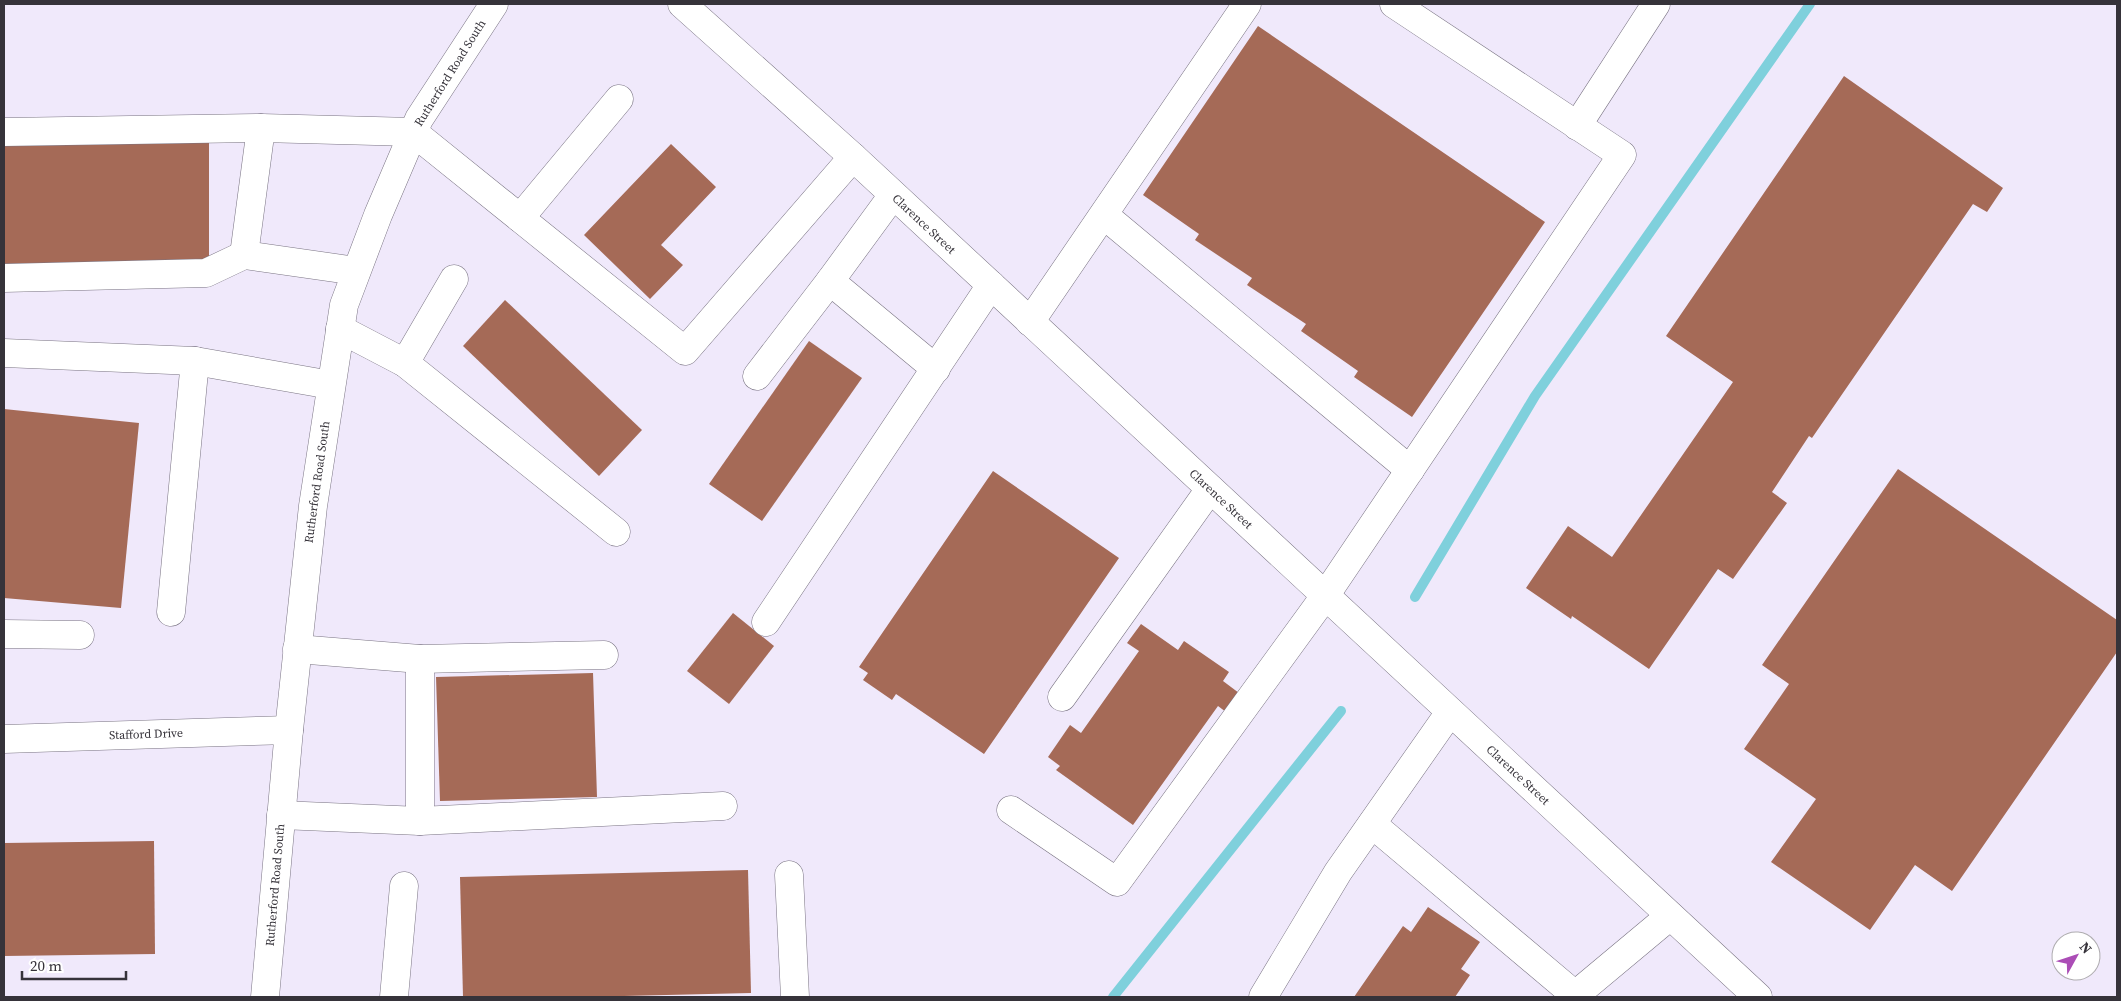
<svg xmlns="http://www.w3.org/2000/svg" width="2121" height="1001" font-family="'Source Serif 4',serif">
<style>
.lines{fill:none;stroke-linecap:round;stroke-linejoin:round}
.stream{stroke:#7fd0dc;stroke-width:10}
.building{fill:#a56a57}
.minor-casing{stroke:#7a7483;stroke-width:29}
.minor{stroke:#fff;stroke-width:28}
.labels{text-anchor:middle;stroke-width:5;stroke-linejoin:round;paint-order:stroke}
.street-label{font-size:12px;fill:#36333a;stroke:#fff}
</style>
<rect width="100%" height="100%" fill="#f0e9fb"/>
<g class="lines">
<!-- stream -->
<g class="stream">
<path d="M 1415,597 L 1535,396 L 1810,4"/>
<path d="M 1113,997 L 1341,711"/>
</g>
</g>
<!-- building -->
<g class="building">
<path d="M 1258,26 L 1545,222 L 1412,417 L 1354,377 L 1358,371 L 1301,331 L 1306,324 L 1247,285 L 1252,278 L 1195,240 L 1199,234 L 1143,195 Z"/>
<path d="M 1844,76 L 2003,188 L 1987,212 L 1973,204 L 1812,438 L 1809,436 L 1772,492 L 1787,503 L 1733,579 L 1718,569 L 1649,669 L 1572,616 L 1571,619 L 1526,588 L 1568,526 L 1612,557 L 1733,382 L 1666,336 Z"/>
<rect x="4" y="142" width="205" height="126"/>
<path d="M 671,144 L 716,187 L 661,245 L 683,265 L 650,299 L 584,235 Z"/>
<path d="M 505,300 L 642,430 L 599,476 L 463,346 Z"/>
<path d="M 809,341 L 862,378 L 762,521 L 709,484 Z"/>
<path d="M 4,409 L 139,423 L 121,608 L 4,598 Z"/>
<path d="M 1898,469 L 2117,620 L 2117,652 L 1952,891 L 1915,865 L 1870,930 L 1771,862 L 1816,799 L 1744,749 L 1789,684 L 1762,665 Z"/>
<path d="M 993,471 L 1119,558 L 984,754 L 896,694 L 892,700 L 863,680 L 868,673 L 859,667 Z"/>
<path d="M 733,613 L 774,646 L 729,704 L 687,671 Z"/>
<path d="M 1141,624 L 1178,650 L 1184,641 L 1229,672 L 1223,681 L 1239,693 L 1226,712 L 1218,706 L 1133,825 L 1056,770 L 1060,766 L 1048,757 L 1070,725 L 1081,733 L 1139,651 L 1127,643 Z"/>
<path d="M 593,673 L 597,797 L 440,801 L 436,677 Z"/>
<path d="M 154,841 L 155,954 L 4,956 L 4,843 Z"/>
<path d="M 748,870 L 751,993 L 582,997 L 463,997 L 460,877 Z"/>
<path d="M 1428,907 L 1480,942 L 1461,969 L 1470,975 L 1455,997 L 1354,997 L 1403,926 L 1411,932 Z"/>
</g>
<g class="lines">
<!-- minor casing -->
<g class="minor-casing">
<g id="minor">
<path d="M 682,4 L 853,157 L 1758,997"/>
<path d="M 1577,126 L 1656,4"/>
<path d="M 4,132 L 261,128 L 413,132 L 685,351 L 853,157"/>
<path d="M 893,195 L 830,281 L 936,369"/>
<path d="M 1104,215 L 1410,470"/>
<path d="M 520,218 L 619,99"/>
<path d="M 244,255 L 261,128"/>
<path d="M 4,278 L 206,273 L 244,255 L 356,271"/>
<path d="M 1030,322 L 1247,4"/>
<path d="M 340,329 L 405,363 L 616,532"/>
<path d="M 4,353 L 195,361 L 331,385"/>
<path d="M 405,363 L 454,279"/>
<path d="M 757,376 L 830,281"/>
<path d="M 171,612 L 195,361"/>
<path d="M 766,622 L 991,285"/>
<path d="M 4,634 L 80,635"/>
<path d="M 420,659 L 604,655"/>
<path d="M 1062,697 L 1210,489"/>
<path d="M 4,739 L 289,730"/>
<path d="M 1011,810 L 1117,882 L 1325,596 L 1622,155 L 1394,4"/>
<path d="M 281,815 L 420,821 L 420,659 L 297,649"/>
<path d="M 420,821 L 723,806"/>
<path d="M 1372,824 L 1575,995"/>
<path d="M 789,875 L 795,997"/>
<path d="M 265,997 L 289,730 L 313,506 L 344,305 L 378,215 L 419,119 L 494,4"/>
<path d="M 394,997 L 404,886"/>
<path d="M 1263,997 L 1338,872 L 1450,712"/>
<path d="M 1573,997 L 1670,916"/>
</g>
</g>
<!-- minor -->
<use href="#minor" class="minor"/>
</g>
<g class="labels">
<!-- street labels -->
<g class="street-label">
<text transform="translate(450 73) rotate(-58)" y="4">Rutherford Road South</text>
<text transform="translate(924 224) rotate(43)" y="4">Clarence Street</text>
<text transform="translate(317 482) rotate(-82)" y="4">Rutherford Road South</text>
<text transform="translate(1221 499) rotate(43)" y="4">Clarence Street</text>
<text transform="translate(146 734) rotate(-2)" y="4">Stafford Drive</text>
<text transform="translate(1518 775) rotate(43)" y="4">Clarence Street</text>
<text transform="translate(275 885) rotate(-85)" y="4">Rutherford Road South</text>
</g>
</g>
<!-- border -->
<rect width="2121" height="1001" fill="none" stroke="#36333a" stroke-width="10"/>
<!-- north arrow -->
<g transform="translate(2076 956) rotate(50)"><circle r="24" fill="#ffffff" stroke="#afadb0"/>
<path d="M0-4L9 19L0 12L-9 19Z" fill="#ab4db6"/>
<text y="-8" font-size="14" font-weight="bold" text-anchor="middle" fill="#36333a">N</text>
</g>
<!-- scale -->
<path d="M22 971v8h104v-8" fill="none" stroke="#36333a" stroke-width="2.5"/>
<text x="30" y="971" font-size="15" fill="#36333a" stroke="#ffffff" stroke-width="4" paint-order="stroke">20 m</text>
</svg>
